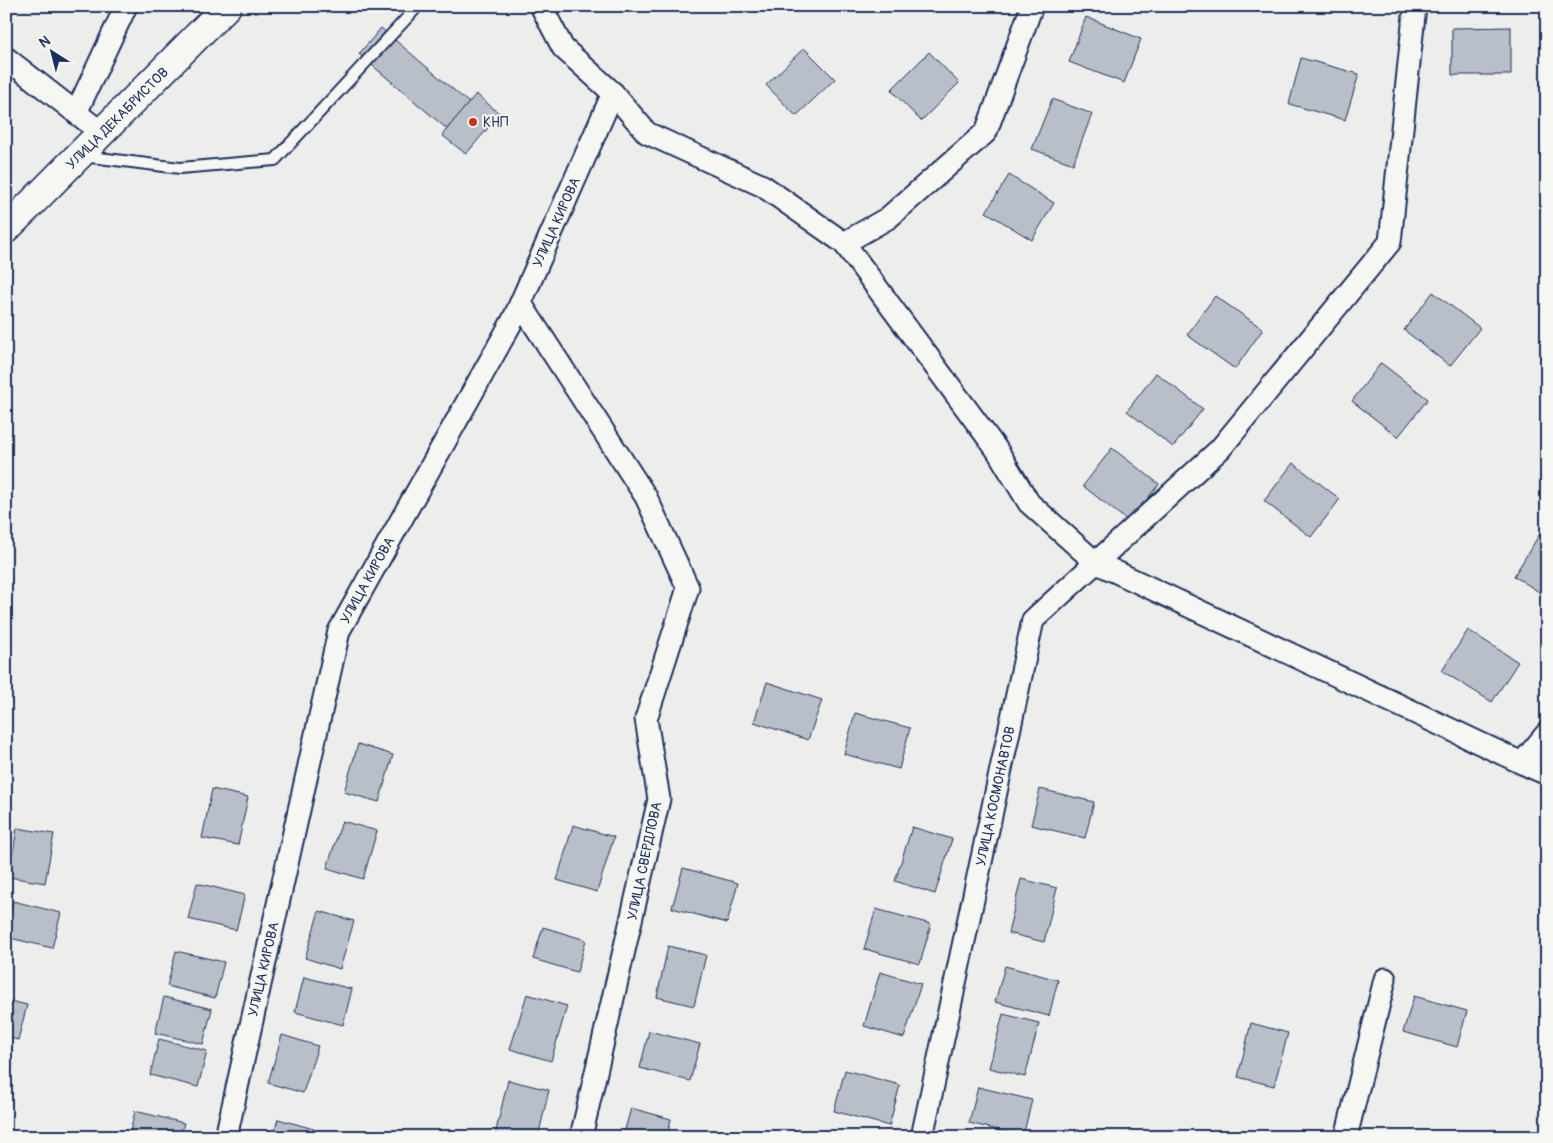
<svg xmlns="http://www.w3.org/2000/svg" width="1553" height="1143" font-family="Pangolin,sans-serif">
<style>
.building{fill:#b9bfc8;stroke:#1b2f5e}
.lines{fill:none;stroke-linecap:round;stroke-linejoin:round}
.service-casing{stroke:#1b2f5e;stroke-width:14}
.minor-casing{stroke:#1b2f5e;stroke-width:25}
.primary-casing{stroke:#1b2f5e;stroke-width:31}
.service{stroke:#f6f6f2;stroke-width:10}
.minor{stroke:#f6f6f2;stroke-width:21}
.primary{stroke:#f6f6f2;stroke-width:28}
.poi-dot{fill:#c8321e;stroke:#f6f6f2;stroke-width:2}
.labels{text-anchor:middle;stroke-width:4;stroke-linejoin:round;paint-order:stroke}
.street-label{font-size:14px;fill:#1b2f5e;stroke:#f6f6f2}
.poi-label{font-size:14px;fill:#1b2f5e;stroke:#f6f6f2;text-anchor:start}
</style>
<rect width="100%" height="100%" fill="#edeeec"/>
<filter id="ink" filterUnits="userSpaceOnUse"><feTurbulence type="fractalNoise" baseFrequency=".02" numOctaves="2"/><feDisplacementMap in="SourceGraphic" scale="10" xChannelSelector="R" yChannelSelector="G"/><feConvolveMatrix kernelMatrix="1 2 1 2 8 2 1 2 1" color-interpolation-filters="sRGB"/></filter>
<g filter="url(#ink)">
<!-- building -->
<g class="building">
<path d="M 1086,17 L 1141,39 L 1124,83 L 1069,62 Z"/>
<path d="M 1511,27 L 1511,75 L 1452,75 L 1452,28 Z"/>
<path d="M 381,28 L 469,103 L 447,129 L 359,54 Z"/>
<path d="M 804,48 L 835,79 L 796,116 L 766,85 Z"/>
<path d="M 929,52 L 959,83 L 921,121 L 891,90 Z"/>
<path d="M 1301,58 L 1359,74 L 1345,120 L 1289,104 Z"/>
<path d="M 476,94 L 500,114 L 466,154 L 442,135 Z"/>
<path d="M 1052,99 L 1092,114 L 1073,164 L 1032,149 Z"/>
<path d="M 1009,175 L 1054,203 L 1032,240 L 986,212 Z"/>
<path d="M 1433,292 L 1480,328 L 1450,366 L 1404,330 Z"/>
<path d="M 1215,296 L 1263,329 L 1235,369 L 1187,335 Z"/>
<path d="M 1381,363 L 1428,399 L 1398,437 L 1352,401 Z"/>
<path d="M 1156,373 L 1203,409 L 1173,447 L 1127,411 Z"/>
<path d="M 1112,448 L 1159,484 L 1129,522 L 1083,486 Z"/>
<path d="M 1293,463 L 1340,499 L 1311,537 L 1264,501 Z"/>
<path d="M 1539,535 L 1547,540 L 1547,597 L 1514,576 Z"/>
<path d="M 1468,630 L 1518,662 L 1492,702 L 1442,671 Z"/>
<path d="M 767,682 L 822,700 L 808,740 L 754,722 Z"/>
<path d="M 855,713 L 910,728 L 899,769 L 844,754 Z"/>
<path d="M 358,744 L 393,755 L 379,802 L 344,792 Z"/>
<path d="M 212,789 L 248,797 L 238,845 L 202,838 Z"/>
<path d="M 1040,789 L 1094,802 L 1085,838 L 1031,825 Z"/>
<path d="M 342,821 L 377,831 L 363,879 L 327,868 Z"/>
<path d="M 573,825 L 614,837 L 597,892 L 557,880 Z"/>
<path d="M 912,827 L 952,839 L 935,894 L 895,881 Z"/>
<path d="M 17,828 L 54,834 L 45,883 L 9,877 Z"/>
<path d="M 683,868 L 738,883 L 727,923 L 672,908 Z"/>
<path d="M 1021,879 L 1057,888 L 1044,942 L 1008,933 Z"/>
<path d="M 197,883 L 245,895 L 236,930 L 188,919 Z"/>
<path d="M 13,901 L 61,913 L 52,948 L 6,937 L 6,928 Z"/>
<path d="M 876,909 L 931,924 L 920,964 L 864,949 Z"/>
<path d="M 319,911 L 354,921 L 340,969 L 305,958 Z"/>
<path d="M 543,927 L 586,940 L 577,972 L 533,959 Z"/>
<path d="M 668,946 L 706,955 L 694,1006 L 657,997 Z"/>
<path d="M 176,951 L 224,962 L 215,998 L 167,986 Z"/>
<path d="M 1005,966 L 1058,980 L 1049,1016 L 995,1002 Z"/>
<path d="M 880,972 L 921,984 L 904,1038 L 864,1026 Z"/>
<path d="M 304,977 L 352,989 L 343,1025 L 295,1012 Z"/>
<path d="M 527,994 L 567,1006 L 551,1061 L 510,1049 Z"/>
<path d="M 1414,996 L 1467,1011 L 1457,1047 L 1403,1032 Z"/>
<path d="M 164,997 L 212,1009 L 203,1044 L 155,1033 Z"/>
<path d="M 6,1000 L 27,1005 L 18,1040 L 6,1037 Z"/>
<path d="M 1003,1014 L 1039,1023 L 1025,1077 L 989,1068 Z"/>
<path d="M 1251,1023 L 1288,1033 L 1274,1086 L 1238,1077 Z"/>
<path d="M 649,1031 L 700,1044 L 690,1081 L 640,1068 Z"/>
<path d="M 282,1035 L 318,1046 L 303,1093 L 268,1083 Z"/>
<path d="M 159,1039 L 207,1051 L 198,1087 L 150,1075 Z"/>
<path d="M 6,1062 L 14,1064 L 6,1094 Z"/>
<path d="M 845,1070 L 900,1085 L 889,1126 L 834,1111 Z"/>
<path d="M 508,1080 L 549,1090 L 538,1137 L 501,1137 L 495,1135 Z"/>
<path d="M 978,1087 L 1032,1100 L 1023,1136 L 969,1123 Z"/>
<path d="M 631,1108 L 671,1119 L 667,1137 L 623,1137 Z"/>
<path d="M 135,1111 L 184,1123 L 180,1137 L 129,1137 Z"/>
<path d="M 278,1119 L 314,1129 L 311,1137 L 273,1137 Z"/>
</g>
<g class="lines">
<!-- service casing -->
<g class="service-casing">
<path id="service" d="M 83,156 L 180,168 L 275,160 L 418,6"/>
</g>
<!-- minor casing -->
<g class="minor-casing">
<g id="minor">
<path d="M 541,6 L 563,48 L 613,93 L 647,133 L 763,186 L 844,243 L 888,218 L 986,132 L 1032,6"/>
<path d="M 6,58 L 102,133"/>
<path d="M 76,113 L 126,6"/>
<path d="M 844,243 L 997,450 L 1029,503 L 1095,562 L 1522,763 L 1547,733"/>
<path d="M 521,304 L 646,497 L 688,588 L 646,719 L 659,799 L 581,1137"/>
<path d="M 1522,763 L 1547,774"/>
<path d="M 226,1137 L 339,631 L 514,318 L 613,93"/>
<path d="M 922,1137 L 1033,620 L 1220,449 L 1390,242 L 1415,6"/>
<path d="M 1346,1137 L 1385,979"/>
</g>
</g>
<!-- primary casing -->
<g class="primary-casing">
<path id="primary" d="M 6,229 L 227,6"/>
</g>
<!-- service -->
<use href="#service" class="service"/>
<!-- minor -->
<use href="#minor" class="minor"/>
<!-- primary -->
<use href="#primary" class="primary"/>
</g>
</g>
<!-- markers -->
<circle class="poi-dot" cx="473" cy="122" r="5"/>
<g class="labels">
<!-- street labels -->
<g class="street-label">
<text transform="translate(117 118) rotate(-45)" y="5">УЛИЦА ДЕКАБРИСТОВ</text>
<text transform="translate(556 222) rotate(-66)" y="5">УЛИЦА КИРОВА</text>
<text transform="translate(367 580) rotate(-61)" y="5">УЛИЦА КИРОВА</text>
<text transform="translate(995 796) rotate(-78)" y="5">УЛИЦА КОСМОНАВТОВ</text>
<text transform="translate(644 861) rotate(-78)" y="5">УЛИЦА СВЕРДЛОВА</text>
<text transform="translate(263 969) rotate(-77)" y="5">УЛИЦА КИРОВА</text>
</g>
<!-- poi labels -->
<g class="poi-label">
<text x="483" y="127">КНП</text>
</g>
</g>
<!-- margin -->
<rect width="1553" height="1143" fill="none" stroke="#f6f6f2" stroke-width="25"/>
<rect x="12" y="12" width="1528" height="1118" fill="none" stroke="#1b2f5e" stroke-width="2" filter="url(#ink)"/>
<!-- north arrow -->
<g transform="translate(52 52) rotate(324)" stroke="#f6f6f2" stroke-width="4" paint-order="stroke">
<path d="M0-4L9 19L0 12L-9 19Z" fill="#1b2f5e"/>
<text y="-8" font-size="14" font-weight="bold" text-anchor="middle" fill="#1b2f5e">N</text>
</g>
</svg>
